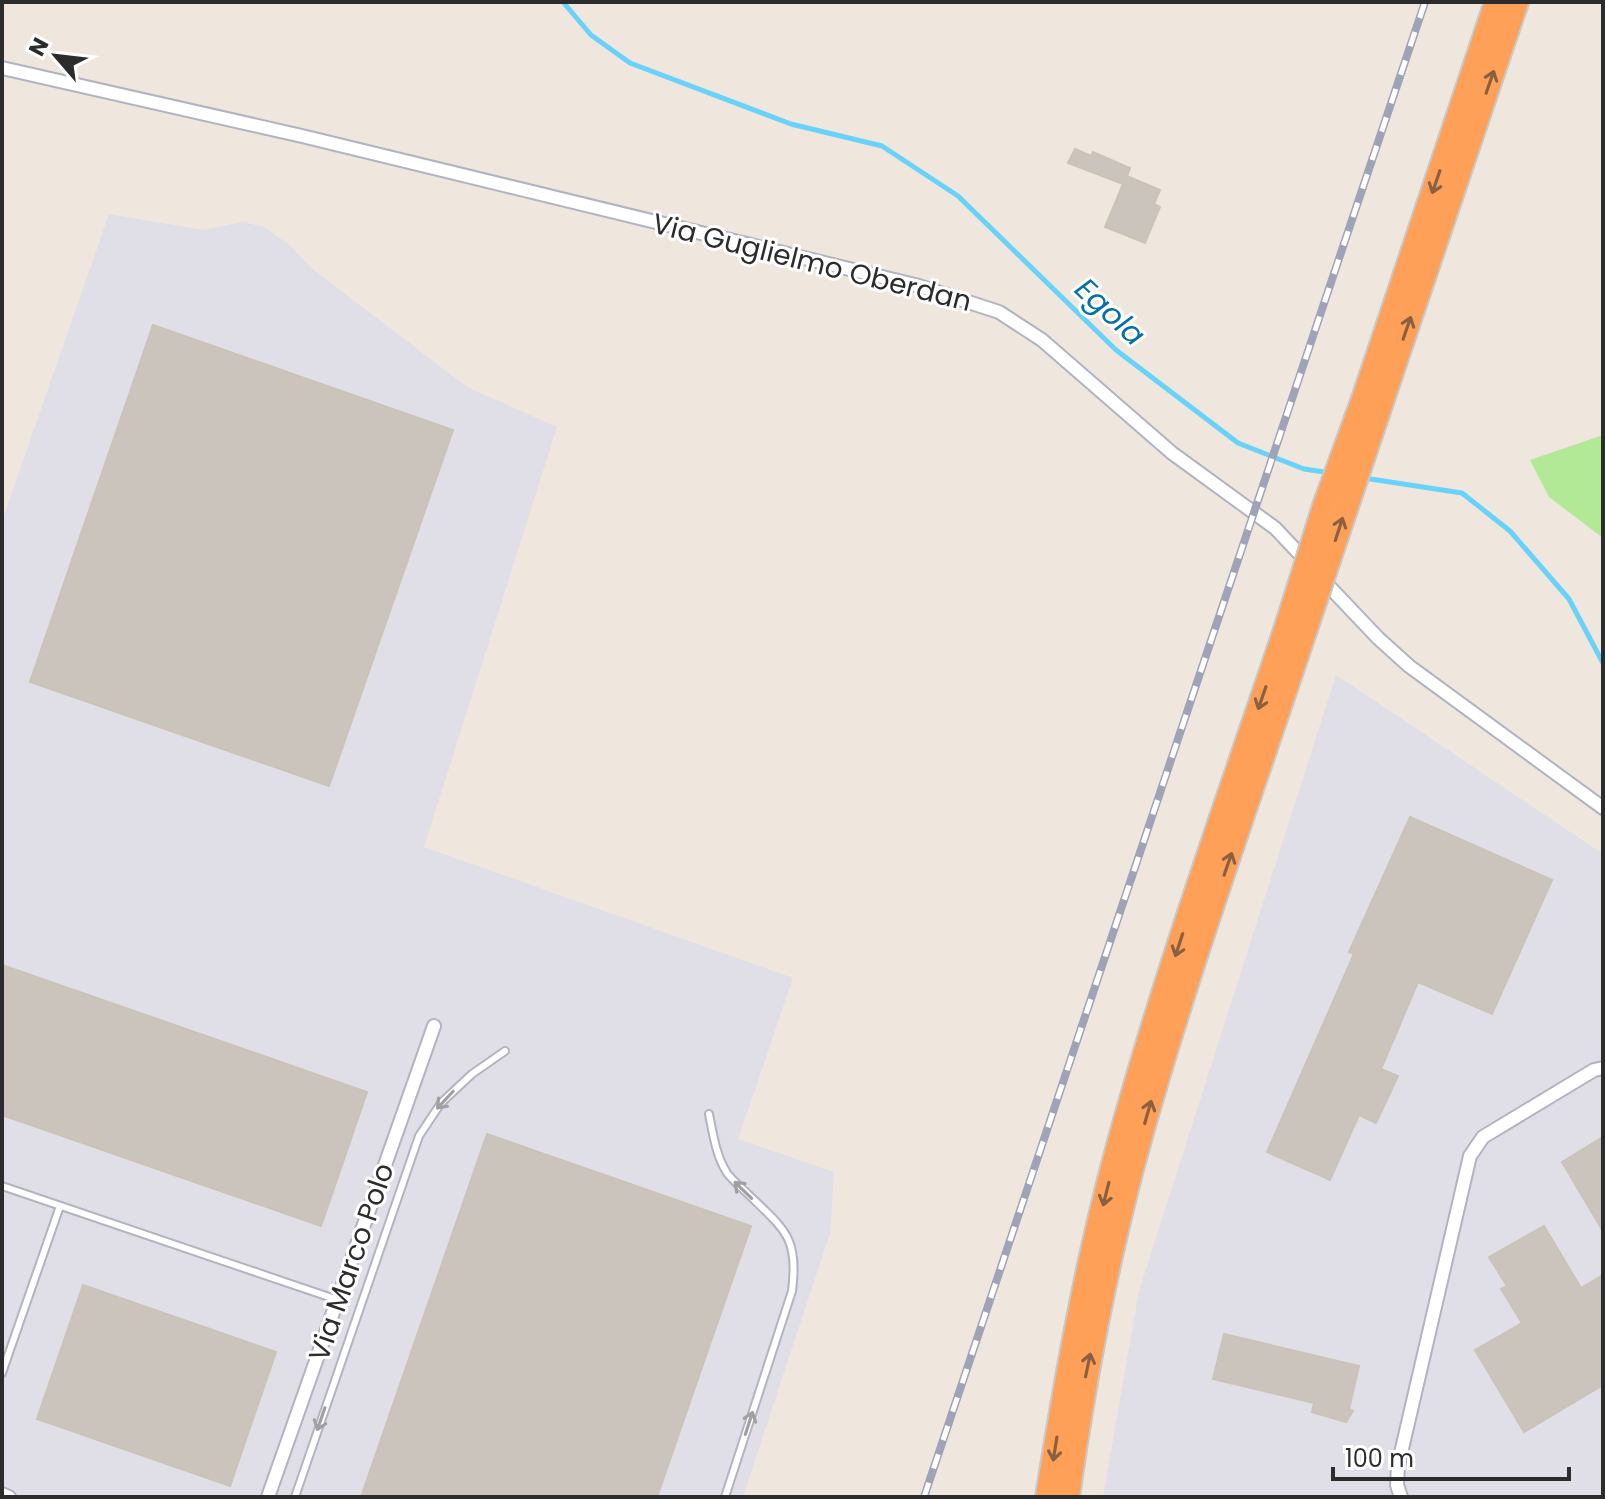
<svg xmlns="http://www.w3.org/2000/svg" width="1605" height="1499" font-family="Poppins,sans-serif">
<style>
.industrial{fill:#e0dee7}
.green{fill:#b2e996}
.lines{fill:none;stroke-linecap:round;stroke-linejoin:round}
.stream{stroke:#69d2f8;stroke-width:5}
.building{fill:#cac4bd;stroke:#cac3b6;stroke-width:2}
.lane-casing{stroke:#b1b4c0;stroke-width:10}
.street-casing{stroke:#b1b4c0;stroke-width:16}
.highway-casing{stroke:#c8c8c8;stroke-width:26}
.lane{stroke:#fff;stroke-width:6}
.street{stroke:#fff;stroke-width:12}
.highway{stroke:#ffa058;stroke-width:22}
.rail-casing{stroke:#9fa3b8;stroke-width:8}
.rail{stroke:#fff;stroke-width:5;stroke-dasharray:15;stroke-linecap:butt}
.highway-bridge-casing{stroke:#c8c8c8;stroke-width:26;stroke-linecap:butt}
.highway-bridge{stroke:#ffa058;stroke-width:22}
.oneway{stroke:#8b6040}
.oneway2{stroke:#a0a0a0}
.labels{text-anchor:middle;stroke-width:6;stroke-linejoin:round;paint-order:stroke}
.street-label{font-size:28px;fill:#2c2c2c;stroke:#fff}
.water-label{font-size:30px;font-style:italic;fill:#0370a9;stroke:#fff}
</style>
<rect width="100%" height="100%" fill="#efe7dd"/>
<!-- industrial -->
<g class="industrial">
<path d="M 109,214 L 203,230 L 243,222 L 264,227 L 291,246 L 311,268 L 467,387 L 557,427 L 424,847 L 793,978 L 738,1139 L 834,1172 L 830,1233 L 743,1497 L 2,1497 L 2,521 Z"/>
<path d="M 1336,675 L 1603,854 L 1603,1497 L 1103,1497 L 1139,1291 Z"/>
</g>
<!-- green -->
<path class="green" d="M 1603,435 L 1603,538 L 1549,497 L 1530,460 Z"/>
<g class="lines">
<!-- stream -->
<g class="stream">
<path d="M 563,2 L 591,35 L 630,63 L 791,124 L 882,146 L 958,196 L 1116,350 L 1238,443 L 1304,469 L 1331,473"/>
<path d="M 1364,478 L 1462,493 L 1510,531 L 1569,599 L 1603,663"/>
</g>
</g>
<!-- building -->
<g class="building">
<path d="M 1075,149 L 1091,156 L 1093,152 L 1130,168 L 1127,176 L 1160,190 L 1154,204 L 1160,207 L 1145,243 L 1105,227 L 1123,184 L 1068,163 Z"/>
<path d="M 153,325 L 453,430 L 329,786 L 30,682 Z"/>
<path d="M 1410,817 L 1552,880 L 1492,1014 L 1418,982 L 1381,1069 L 1398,1076 L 1376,1123 L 1359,1115 L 1330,1180 L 1267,1152 L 1354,954 L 1349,952 Z"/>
<path d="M 2,965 L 367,1092 L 321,1226 L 2,1115 Z"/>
<path d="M 487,1134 L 751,1226 L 657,1497 L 361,1497 Z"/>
<path d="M 1603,1137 L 1603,1231 L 1562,1162 Z"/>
<path d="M 1544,1226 L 1581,1288 L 1603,1275 L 1603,1385 L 1524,1432 L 1475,1350 L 1522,1323 L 1501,1289 L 1507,1286 L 1489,1257 Z"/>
<path d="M 83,1285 L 276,1352 L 230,1486 L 37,1419 Z"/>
<path d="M 1224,1334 L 1359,1366 L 1349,1409 L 1353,1411 L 1346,1422 L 1312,1412 L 1314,1403 L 1213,1379 Z"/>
</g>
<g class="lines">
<!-- lane casing -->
<g class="lane-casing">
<g id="lane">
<path d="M 709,1114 C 713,1134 716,1156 727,1173 C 733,1181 742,1188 749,1195 C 785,1230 799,1238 792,1291 L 725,1497"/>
<path d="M 2,1186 L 338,1300"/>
<path d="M 2,1373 L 60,1206"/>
<path d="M 295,1497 L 419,1136 L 441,1103 L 472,1074 L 505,1051"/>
</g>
</g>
<!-- street casing -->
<g class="street-casing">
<g id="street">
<path d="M 2,68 L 302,136 L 919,286 L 999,312 L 1042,340 L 1172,453 L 1275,528 L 1309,564"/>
<path d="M 1321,578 L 1378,638 L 1409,666 L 1603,808"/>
<path d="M 2,1494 L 9,1497"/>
<path d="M 268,1497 L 434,1026"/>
<path d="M 1401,1497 L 1397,1485 L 1398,1466 L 1470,1156 L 1483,1137 L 1594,1070 L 1603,1068"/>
</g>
</g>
<!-- highway casing -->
<g class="highway-casing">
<g id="highway">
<path d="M 1363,399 L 1496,2"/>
<path d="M 1382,402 L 1517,2"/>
<path d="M 1047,1497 C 1066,1377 1087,1258 1119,1142 C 1167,967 1229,796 1287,624"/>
<path d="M 1068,1497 C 1085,1375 1108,1254 1141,1136 C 1189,965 1250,798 1306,629"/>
</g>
</g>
<!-- lane -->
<use href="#lane" class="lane"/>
<!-- street -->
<use href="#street" class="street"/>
<!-- highway -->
<use href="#highway" class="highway"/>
<!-- rail casing -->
<g class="rail-casing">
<path id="rail" d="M 924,1497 L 1425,2"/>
</g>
<!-- rail -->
<use href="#rail" class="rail"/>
<!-- highway-bridge casing -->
<g class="highway-bridge-casing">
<g id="highway-bridge">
<path d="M 1287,624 L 1324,506 L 1363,399"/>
<path d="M 1306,629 L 1382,402"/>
</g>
</g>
<!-- highway-bridge -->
<use href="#highway-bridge" class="highway-bridge"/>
</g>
<!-- one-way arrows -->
<defs><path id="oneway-shaft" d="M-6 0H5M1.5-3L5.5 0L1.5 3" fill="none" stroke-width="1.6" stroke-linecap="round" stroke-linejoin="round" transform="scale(2)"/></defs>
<g class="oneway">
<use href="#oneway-shaft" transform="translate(1490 82) rotate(-71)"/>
<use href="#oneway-shaft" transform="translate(1436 182) rotate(109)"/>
<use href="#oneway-shaft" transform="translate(1407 328) rotate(-71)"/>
<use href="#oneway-shaft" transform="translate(1339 529) rotate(-72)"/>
<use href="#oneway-shaft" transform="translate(1262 698) rotate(109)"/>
<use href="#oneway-shaft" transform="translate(1228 864) rotate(-71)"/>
<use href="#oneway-shaft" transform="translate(1179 945) rotate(108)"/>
<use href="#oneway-shaft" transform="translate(1148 1112) rotate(-74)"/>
<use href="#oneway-shaft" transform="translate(1106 1194) rotate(104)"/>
<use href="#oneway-shaft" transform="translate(1088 1365) rotate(-78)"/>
<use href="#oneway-shaft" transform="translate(1055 1449) rotate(99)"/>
</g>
<g class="oneway2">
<use href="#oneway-shaft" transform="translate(445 1100) rotate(133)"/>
<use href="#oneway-shaft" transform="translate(743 1190) rotate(-136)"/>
<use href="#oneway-shaft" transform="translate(321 1419) rotate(109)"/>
<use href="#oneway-shaft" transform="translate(749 1423) rotate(-72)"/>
</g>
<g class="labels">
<!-- street labels -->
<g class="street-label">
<text transform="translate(812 262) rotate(14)" y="10">Via Guglielmo Oberdan</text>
<text transform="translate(351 1262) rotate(-71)" y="10">Via Marco Polo</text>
</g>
<!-- water labels -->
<g class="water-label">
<text transform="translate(1110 312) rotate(43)" y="10">Egola</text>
</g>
</g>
<!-- border -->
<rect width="1605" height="1499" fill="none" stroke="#2c2c2c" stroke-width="8"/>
<!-- north arrow -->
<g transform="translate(56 56) rotate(298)" stroke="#ffffff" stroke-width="6" paint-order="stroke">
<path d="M0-6L14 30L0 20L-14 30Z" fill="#2c2c2c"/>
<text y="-12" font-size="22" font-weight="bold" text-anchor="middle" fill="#2c2c2c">N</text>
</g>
<!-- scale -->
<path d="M1333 1467v12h236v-12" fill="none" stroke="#2c2c2c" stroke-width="4"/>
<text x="1345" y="1467" font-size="24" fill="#2c2c2c" stroke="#ffffff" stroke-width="6" paint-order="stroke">100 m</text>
</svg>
